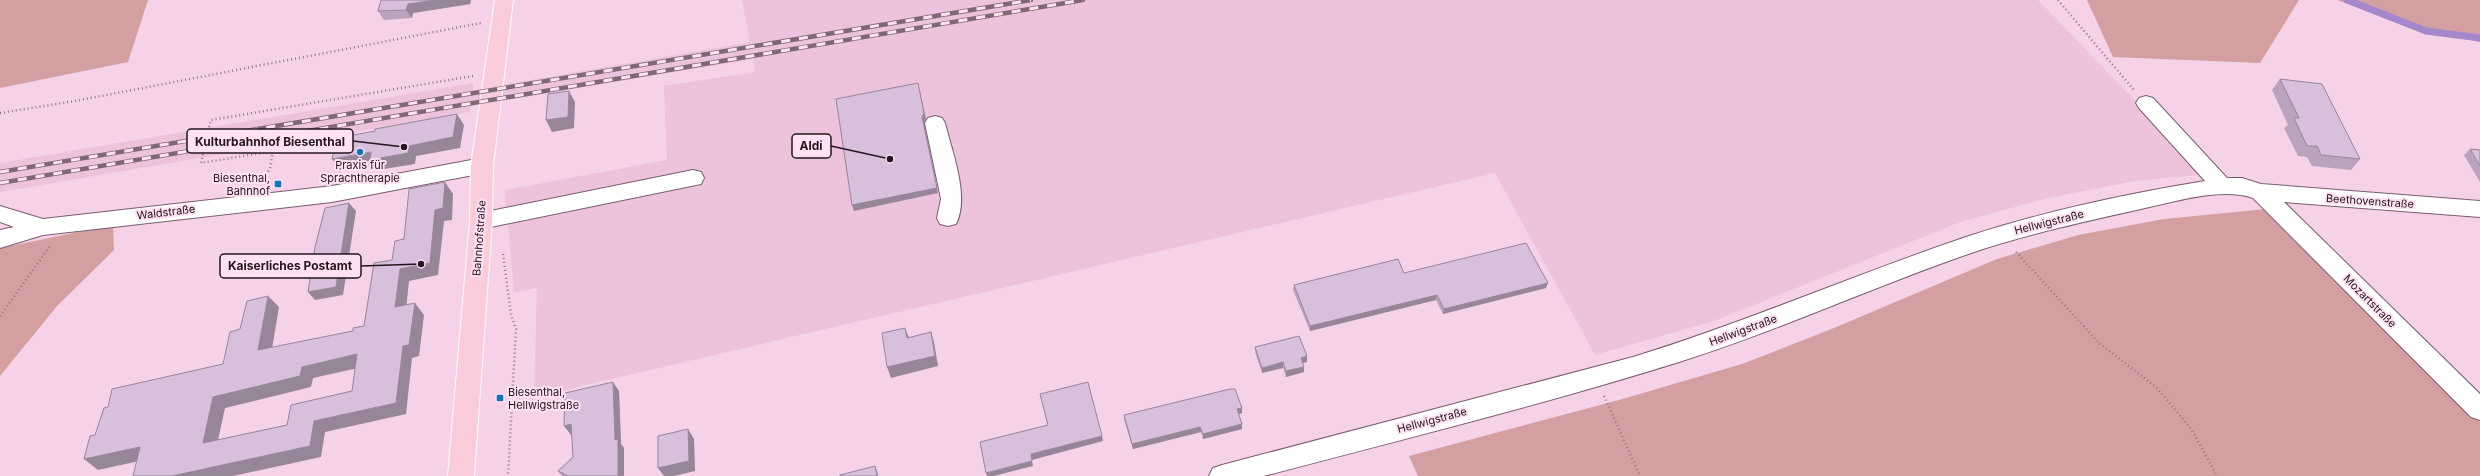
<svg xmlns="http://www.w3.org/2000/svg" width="2480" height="476" font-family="Inter,sans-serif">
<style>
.built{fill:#ecc2dc}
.green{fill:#d39fa0}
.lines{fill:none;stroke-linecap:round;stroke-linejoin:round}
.stream{stroke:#a587cb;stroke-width:7}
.minor-casing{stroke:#7a5c6f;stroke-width:2}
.major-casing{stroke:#fff;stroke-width:2}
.path{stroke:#917988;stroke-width:2.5;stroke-dasharray:1 3;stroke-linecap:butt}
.minor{fill:#fff;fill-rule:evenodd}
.major{fill:#facbda;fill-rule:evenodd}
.rail-casing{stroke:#7e6876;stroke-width:4.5}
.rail{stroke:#fee2f3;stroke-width:3;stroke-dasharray:9;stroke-linecap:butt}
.wall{fill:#baa4bd}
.shaded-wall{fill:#97869a}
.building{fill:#d8bfdc;stroke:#97869a;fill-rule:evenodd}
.poi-dot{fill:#1174c0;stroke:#fee2f3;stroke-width:1.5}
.labels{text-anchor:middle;stroke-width:4;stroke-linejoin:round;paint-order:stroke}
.poi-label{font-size:11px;fill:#23161e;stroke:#fee2f3}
.street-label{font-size:11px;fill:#23161e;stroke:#fee2f3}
.leader{fill:none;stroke:#23161e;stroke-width:1.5}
.callout-dot{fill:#23161e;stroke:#fee2f3;stroke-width:1.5}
.callout{fill:#fee2f3;stroke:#23161e;stroke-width:1.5}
.callout-label{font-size:12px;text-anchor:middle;font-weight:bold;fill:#23161e}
</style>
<rect width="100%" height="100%" fill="#f5d2e8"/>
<!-- built -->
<path class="built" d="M 742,0 L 2038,0 L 2206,174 L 2135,181 L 2048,198 L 1963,221 L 1714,321 L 1595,355 L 1495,173 L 534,397 L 537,288 L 514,292 L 505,190 L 667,160 L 664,86 L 755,72 L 753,59 L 471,106 L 470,112 L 0,192 L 0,163 L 474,83 L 473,90 L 750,42 Z"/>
<!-- green -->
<g class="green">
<path d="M 0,0 L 148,0 L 128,62 L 0,88 Z"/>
<path d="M 2087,0 L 2299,0 L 2260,63 L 2113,57 Z"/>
<path d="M 2337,0 L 2480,0 L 2480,42 L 2414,28 Z"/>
<path d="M 2266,209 L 2480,422 L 2480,476 L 1418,476 L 1409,456 L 1619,400 L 1742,364 L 1834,328 L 1997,259 L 2078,235 L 2164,219 Z"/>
<path d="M 113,225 L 114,250 L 57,306 L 0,376 L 0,248 Z"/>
</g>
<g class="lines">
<!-- stream -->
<path class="stream" d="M 2347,0 L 2426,31 L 2480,38"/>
<!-- minor casing -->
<g class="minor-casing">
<g id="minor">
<path d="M 2146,96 L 2153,98 L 2227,178 L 2242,178 L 2261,184 L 2480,201 L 2480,217 L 2284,202 L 2480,394 L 2480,420 L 2471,417 L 2253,198 C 2221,187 2174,202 2141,209 C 2087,221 2033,233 1980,250 C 1879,284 1781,330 1679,362 C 1542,405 1402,439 1264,476 L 1209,476 L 1213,468 L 1222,465 L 1633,357 C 1747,322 1856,274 1969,236 C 2046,211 2125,194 2205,181 L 2139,108 L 2136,103 L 2139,98 Z"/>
<path d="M 935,116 L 942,118 L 945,123 C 952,152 970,197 956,224 L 948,226 L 940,224 L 937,218 L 941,199 L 925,123 L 928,118 Z"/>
<path d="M 482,158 L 489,160 L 493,166 L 489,172 L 332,202 L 43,235 L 0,248 L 0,230 L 14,227 L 0,222 L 0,206 L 43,219 L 332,186 Z"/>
<path d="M 693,170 L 701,172 L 704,178 L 701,184 L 481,229 L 473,227 L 470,221 L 473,215 L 481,213 Z"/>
</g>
</g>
<!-- major casing -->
<g class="major-casing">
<path id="major" d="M 495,0 L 513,0 L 493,166 L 492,221 L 474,476 L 448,476 L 470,221 L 471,166 Z"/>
</g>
<!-- path -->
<g class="path">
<path d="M 2058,0 L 2134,90"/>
<path d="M 0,113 L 75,101 L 481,23"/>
<path d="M 208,131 L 211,120 L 473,76"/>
<path d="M 203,154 L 201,163 L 340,140"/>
<path d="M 262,182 L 270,168 L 273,151"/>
<path d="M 2016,252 L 2099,343 L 2157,388 L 2192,430 L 2217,476"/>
<path d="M 503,254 L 511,314 L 516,329 L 508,476"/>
<path d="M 0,316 L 50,246"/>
<path d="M 1604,396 L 1640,476"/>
</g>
<!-- minor -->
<use href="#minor" class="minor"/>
<!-- major -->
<use href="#major" class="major"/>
<!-- rail casing -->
<g class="rail-casing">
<g id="rail">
<path d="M 0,172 L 1031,0"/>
<path d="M 0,183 L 1083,0"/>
</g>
</g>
<!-- rail -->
<use href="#rail" class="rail"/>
</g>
<!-- wall -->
<g class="wall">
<path d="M 381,0 L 471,0 L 470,4 L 413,13 L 412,18 L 384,20 L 378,11 Z"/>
<path d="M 2280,79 L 2360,159 L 2351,170 L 2312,166 L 2307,157 L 2298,156 L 2284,128 L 2288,125 L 2272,90 Z"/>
<path d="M 2470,149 L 2480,150 L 2480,182 L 2464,155 Z"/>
<path d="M 1404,273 L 1546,288 L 1443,314 L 1436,300 L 1310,331 L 1293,290 L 1294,285 Z"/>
<path d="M 1255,347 L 1307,362 L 1303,363 L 1304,367 L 1304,372 L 1286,377 L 1283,368 L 1262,373 L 1255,352 Z"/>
<path d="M 619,391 L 621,444 L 624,448 L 624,476 L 562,476 L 558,471 L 573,457 L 572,434 L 571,435 Z"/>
<path d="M 1242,413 L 1239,414 L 1242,424 L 1242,429 L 1203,439 L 1201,432 L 1133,449 L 1124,420 L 1124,415 Z"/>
</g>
<!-- shaded-wall -->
<g class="shaded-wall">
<path d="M 435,0 L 471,0 L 470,4 L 413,13 L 412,18 L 406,10 L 408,4 Z"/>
<path d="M 918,83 L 926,119 L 924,123 L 938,193 L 854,211 L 852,205 L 922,117 Z"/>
<path d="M 569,91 L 575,102 L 574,128 L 552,132 L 546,120 Z"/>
<path d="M 457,114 L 464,125 L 460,148 L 416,156 L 415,164 L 378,170 L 373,164 L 340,170 L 332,159 L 409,146 Z"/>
<path d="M 445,182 L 453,194 L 452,220 L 444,221 L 438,275 L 409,281 L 405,319 L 395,307 L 400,269 L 435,210 Z"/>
<path d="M 349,203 L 356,211 L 343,295 L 315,300 L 308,292 Z"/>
<path d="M 1548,283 L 1546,288 L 1443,314 L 1444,309 Z"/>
<path d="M 1437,295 L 1436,300 L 1310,331 L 1310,326 Z"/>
<path d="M 268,296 L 279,307 L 270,361 L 258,350 Z"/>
<path d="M 415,303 L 424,315 L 419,356 L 412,358 L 406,414 L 325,432 L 321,457 L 233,476 L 172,476 L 314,421 L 396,403 L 403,346 Z"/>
<path d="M 905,328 L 909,338 L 907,338 Z"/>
<path d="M 931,332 L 934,342 L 938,366 L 891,378 L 887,367 Z"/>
<path d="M 357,354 L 367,366 L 313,378 L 311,387 L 225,408 L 215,454 L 203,443 L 213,397 L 302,367 Z"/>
<path d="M 1307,356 L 1307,362 L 1301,363 L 1301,358 Z"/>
<path d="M 1283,362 L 1283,368 L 1262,373 L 1262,368 Z"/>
<path d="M 1304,367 L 1304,372 L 1286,377 L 1286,371 Z"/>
<path d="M 613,382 L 619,391 L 621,444 L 624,448 L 624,476 L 618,476 L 615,440 Z"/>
<path d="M 1242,408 L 1242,413 L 1237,415 L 1237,409 Z"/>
<path d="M 571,424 L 578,433 L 571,435 L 564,426 Z"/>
<path d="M 1242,424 L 1242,429 L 1203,439 L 1203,434 Z"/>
<path d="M 1200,427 L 1201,432 L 1133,449 L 1132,444 Z"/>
<path d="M 688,429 L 694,439 L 695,471 L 674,476 L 664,476 L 658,468 Z"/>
<path d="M 1102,436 L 1103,441 L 1032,460 L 1031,454 Z"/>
<path d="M 140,447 L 153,458 L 98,470 L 84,459 Z"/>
<path d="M 1032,461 L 1033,466 L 994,476 L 987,476 L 986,473 Z"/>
<path d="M 875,466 L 877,471 L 878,476 L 877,476 Z"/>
</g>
<!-- building -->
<g class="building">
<path d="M 381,0 L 435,0 L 408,4 L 406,10 L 378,11 Z"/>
<path d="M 2280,79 L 2322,84 L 2360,159 L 2321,155 L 2317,146 L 2307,146 L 2294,118 L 2299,118 Z"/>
<path d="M 918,83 L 924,113 L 922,117 L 937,188 L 852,205 L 836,99 Z"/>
<path d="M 569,91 L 568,117 L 546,120 L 548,94 Z"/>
<path d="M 457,114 L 453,137 L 409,146 L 408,153 L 370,160 L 371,152 L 332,159 L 337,138 L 375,131 L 375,129 Z"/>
<path d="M 2470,149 L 2480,150 L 2480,166 Z"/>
<path d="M 445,182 L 443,208 L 435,210 L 430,263 L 400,269 L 395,307 L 415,303 L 409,345 L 403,346 L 396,403 L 314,421 L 310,446 L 172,476 L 133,476 L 140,447 L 84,459 L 90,436 L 95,435 L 104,408 L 108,407 L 112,389 L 223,364 L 230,332 L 240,329 L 247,301 L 268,296 L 258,350 L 353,331 L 353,328 L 364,326 L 374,263 L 392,260 L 395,241 L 404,239 L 409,189 ZM 357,354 L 352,391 L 291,405 L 287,425 L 203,443 L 213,397 L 300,376 L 302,367 Z"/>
<path d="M 349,203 L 336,287 L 308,292 L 315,247 L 325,208 Z"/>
<path d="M 1526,243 L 1548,283 L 1444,309 L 1437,295 L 1310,326 L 1294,285 L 1398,259 L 1404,273 Z"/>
<path d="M 905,328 L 907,338 L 931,332 L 935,356 L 887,367 L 882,333 Z"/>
<path d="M 1299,336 L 1307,356 L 1301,358 L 1304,367 L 1286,371 L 1283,362 L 1262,368 L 1255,347 Z"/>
<path d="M 613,382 L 615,440 L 618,439 L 618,476 L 568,476 L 558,471 L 573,457 L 571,424 L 564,426 L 565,393 Z"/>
<path d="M 1088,382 L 1102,436 L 1031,454 L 1032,461 L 986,473 L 980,442 L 1048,425 L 1040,394 Z"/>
<path d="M 1230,389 L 1235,389 L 1242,408 L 1237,409 L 1242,424 L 1203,434 L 1200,427 L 1132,444 L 1124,415 Z"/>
<path d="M 688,429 L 689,461 L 658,468 L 658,436 Z"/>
<path d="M 875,466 L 877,476 L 840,476 L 840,475 Z"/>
</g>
<!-- markers -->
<g class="poi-dot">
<circle cx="360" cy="152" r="4"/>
<rect x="274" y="180" width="8" height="8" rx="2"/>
<rect x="496" y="394" width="8" height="8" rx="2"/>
</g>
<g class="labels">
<!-- poi labels -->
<g class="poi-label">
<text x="360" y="169">Praxis für<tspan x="360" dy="13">Sprachtherapie</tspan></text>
<text x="270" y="182" text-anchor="end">Biesenthal,<tspan x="270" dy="13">Bahnhof</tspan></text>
<text x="508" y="396" text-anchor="start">Biesenthal,<tspan x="508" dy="13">Hellwigstraße</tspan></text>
</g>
<!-- street labels -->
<g class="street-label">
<text transform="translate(2370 201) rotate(4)" y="4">Beethovenstraße</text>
<text transform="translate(166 212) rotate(-7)" y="4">Waldstraße</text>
<text transform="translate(2049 222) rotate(-14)" y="4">Hellwigstraße</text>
<text transform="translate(479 238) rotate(-86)" y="4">Bahnhofstraße</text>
<text transform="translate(2370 301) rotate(45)" y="4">Mozartstraße</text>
<text transform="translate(1743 330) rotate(-20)" y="4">Hellwigstraße</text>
<text transform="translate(1432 420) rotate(-15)" y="4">Hellwigstraße</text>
</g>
</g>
<!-- callouts -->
<path class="leader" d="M404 147L353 141M890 159L831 146M421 264L361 266"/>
<g class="callout-dot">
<circle cx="404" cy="147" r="4"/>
<circle cx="890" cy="159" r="4"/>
<circle cx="421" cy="264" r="4"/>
</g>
<g class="callout">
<rect x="187" y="129" width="166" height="24" rx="4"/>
<rect x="792" y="134" width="39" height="24" rx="4"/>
<rect x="220" y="254" width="141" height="24" rx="4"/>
</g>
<g class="callout-label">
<text x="270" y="146">Kulturbahnhof Biesenthal</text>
<text x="811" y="150">Aldi</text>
<text x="290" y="270">Kaiserliches Postamt</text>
</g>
</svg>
